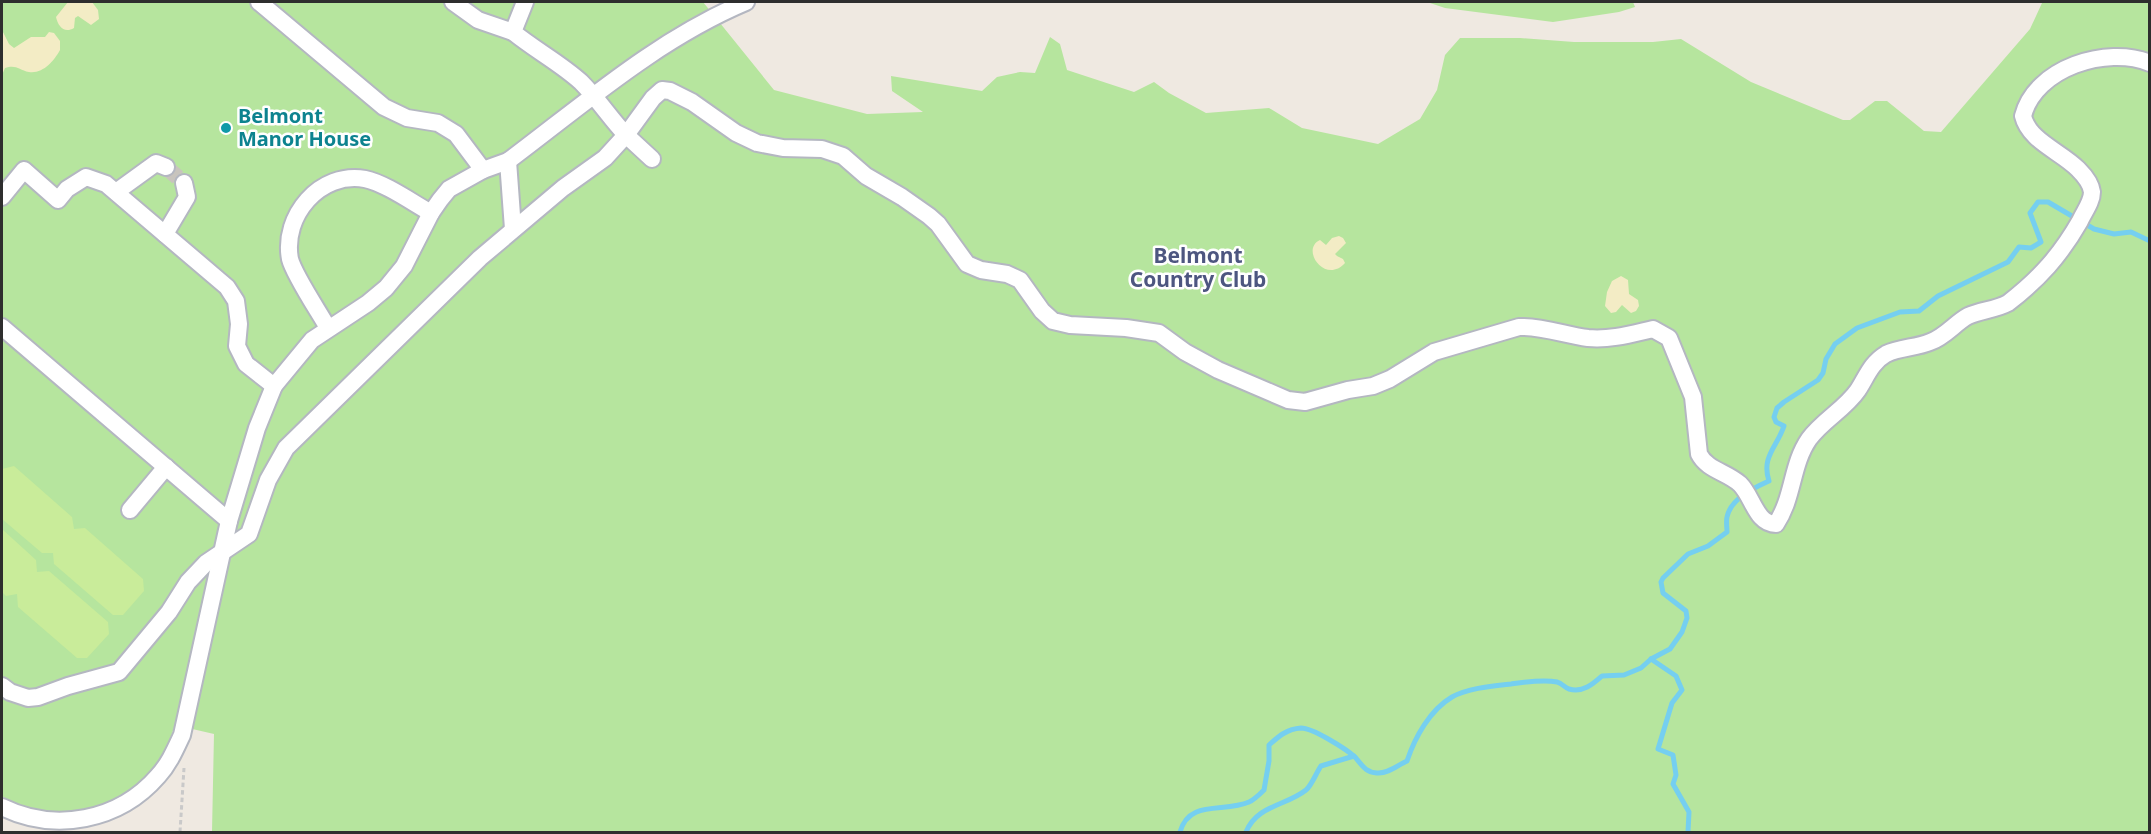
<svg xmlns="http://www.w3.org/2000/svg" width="2151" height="834" font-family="'Noto Sans',sans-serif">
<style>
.green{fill:#b6e59e}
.sand{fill:#f3ecc5}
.pitch{fill:#c9ec9a}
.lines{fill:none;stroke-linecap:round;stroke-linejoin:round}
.stream{stroke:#75cff0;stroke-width:5}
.minor-tunnel{stroke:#c8c4bd;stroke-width:16;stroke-dasharray:16 8;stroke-linecap:butt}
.minor-casing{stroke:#b4b7c1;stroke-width:20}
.path{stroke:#c9c9c9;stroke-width:3;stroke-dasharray:4.5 3;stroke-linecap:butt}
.minor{stroke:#fff;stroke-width:16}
.culture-dot{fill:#0f9aa8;stroke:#fff;stroke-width:2}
.labels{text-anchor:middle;stroke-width:5;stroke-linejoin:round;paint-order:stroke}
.culture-label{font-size:20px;font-weight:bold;fill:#0d838f;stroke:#fff;text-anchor:start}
.neighbourhood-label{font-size:21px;font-weight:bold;fill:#4d5680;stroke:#fff}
</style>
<rect width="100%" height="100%" fill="#efe9e1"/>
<!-- green -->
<g class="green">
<path d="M 2,2 L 703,2 L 774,90 L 867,114 L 923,112 L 892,91 L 891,76 L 982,91 L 997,77 L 1020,72 L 1035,73 L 1050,37 L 1060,44 L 1067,70 L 1134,92 L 1154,82 L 1169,93 L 1206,113 L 1269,108 L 1302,128 L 1378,144 L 1420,119 L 1437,90 L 1445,55 L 1460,38 L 1520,38 L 1574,42 L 1653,42 L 1681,39 L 1751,82 L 1843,120 L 1850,120 L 1875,101 L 1887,101 L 1924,131 L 1941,132 L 2030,29 L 2042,3 L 2049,2 L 2149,2 L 2149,832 L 212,832 L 214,734 L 175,725 C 169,742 162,760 150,774 C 119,812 42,826 2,796 Z"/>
<path d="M 1427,2 L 1633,2 L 1635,7 L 1619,12 L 1553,22 L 1445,8 Z"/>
</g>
<!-- sand -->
<g class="sand">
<path d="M 68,2 L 92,2 L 98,10 L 99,19 L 91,25 L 78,16 L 75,18 L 74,28 C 64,34 58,26 56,17 Z"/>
<path d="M 2,30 L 9,44 L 14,48 L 31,37 L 45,37 L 49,32 L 54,33 L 60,41 L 60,50 C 54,61 43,74 29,72 C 19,70 16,64 5,68 L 2,75 Z"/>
<path d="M 1339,236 L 1343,238 L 1346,243 L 1335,254 L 1337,256 L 1343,259 L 1345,263 C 1325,285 1300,249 1320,240 L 1326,245 L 1332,238 Z"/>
<path d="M 1621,276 L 1628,280 L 1629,294 L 1638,300 L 1639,306 L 1636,311 L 1631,313 L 1622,305 L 1616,312 L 1611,313 L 1605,306 L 1607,292 L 1612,281 Z"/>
</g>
<!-- pitch -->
<g class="pitch">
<path d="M 14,466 L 72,517 L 74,529 L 85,528 L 143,579 L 144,591 L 123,615 L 113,615 L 54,564 L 53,553 L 42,553 L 2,519 L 2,469 Z"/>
<path d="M 2,529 L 36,560 L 37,572 L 49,571 L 108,622 L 109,634 L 87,658 L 77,658 L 18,607 L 17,594 L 6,596 L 2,592 Z"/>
</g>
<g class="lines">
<!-- stream -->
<g class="stream">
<path d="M 1651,659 L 1676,676 L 1682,690 L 1672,703 L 1658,749 L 1673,755 L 1676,775 L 1673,784 L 1689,812 L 1688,832"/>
<path d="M 1180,832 C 1189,799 1224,813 1249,802 C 1254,800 1260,794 1264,790 L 1269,761 L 1269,745 C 1279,736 1287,729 1301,728 C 1313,728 1346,749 1355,757 C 1362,765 1365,772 1377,773 C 1388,774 1398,765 1407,761 C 1415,737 1430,710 1452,697 C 1468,688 1493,686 1511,684 C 1525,682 1543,679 1557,682 C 1562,683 1565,688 1569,689 C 1583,693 1593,684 1602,676 L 1624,675 L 1641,668 L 1651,659 L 1670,649 L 1682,632 L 1687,618 L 1686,611 L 1663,593 L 1661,582 L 1663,578 L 1688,554 L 1708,546 L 1727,532 C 1727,528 1726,521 1727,517 C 1731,498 1754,488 1769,481 C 1761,457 1777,447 1784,426 L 1776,422 L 1774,417 L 1777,408 L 1784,402 L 1818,380 L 1823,373 L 1826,359 L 1835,344 L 1857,328 L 1900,312 L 1919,311 L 1938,296 L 2008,262 L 2019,247 L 2031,248 L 2041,242 L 2030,213 L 2038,202 L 2048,202 L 2094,229 L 2114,234 L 2131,232 L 2150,241"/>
<path d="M 1246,832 C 1257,805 1286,806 1306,790 C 1312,785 1316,773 1321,766 L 1354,756"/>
</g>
<!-- minor-tunnel -->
<path class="minor-tunnel" d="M 166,167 L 184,183"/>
<!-- minor casing -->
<g class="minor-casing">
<g id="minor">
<path d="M 453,2 L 478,20 L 513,32"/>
<path d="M 525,2 L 513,32 C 535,50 560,63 581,82 C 598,99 610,118 626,135 L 653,98 L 662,90 L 670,91 L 692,102 L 736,133 L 757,143 L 783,148 L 822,149 L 843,156 L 866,176 L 902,197 L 929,216 L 938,224 L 967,264 L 981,270 L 1007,274 L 1020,280 L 1042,311 L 1053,321 L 1070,325 L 1126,328 L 1159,333 L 1185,352 L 1218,370 L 1288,400 L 1305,402 L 1348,390 L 1373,386 L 1390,379 L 1434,352 L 1519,327 C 1542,326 1565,335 1588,338 C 1611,340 1631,334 1653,329 L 1669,338 L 1693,397 L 1699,454 C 1707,470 1727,472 1740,484 C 1753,497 1756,524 1776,524 C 1794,497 1791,465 1809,439 C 1823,420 1845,409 1858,390 C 1867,376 1871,363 1886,354 C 1900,347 1916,348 1930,342 C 1945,337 1955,323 1968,316 C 1981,310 1995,310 2008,303 C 2039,279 2060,256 2080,221 C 2084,212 2092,202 2092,192 C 2091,183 2084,175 2078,169 C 2060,151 2029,141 2023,116 C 2035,68 2107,45 2150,63"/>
<path d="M 508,161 L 513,229"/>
<path d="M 483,170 L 508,161 C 584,104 658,39 746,2"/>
<path d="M 116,192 L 156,163 L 166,167"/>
<path d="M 2,197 L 24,170 L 58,200 L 67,189 L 86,177 L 106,184 L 227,287 L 236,301 L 239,324 L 237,346 L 246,364 L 274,386"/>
<path d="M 165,234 L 187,197 L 184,183"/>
<path d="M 2,327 L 229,521"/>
<path d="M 328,328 C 319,312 294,275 290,259 C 282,216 320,171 365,179 C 385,183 413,203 431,213"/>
<path d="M 130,510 L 166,467"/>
<path d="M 2,686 L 10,692 L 28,698 L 38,697 L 68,686 L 119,672 L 169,612 L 188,582 L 206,563 L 249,534 L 268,480 L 286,448 L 480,258 L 563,188 L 605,158 L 626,135 L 652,159"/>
<path d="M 2,807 C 55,833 119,821 158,776 C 169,764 175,750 182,735 L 229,521 L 257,428 L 274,386 L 312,340 L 368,303 L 386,288 L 404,266 L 431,213 L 440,200 L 449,189 L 483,170 L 456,134 L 438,123 L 407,118 L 384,107 L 259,2"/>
</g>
</g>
<!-- path -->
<path class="path" d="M 180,832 L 184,768"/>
<!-- minor -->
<use href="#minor" class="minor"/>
</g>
<!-- markers -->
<circle class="culture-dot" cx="226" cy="128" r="6"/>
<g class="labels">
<!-- culture labels -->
<g class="culture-label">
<text x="238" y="123">Belmont<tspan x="238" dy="23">Manor House</tspan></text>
</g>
<!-- neighbourhood labels -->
<g class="neighbourhood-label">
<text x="1198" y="263">Belmont<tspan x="1198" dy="24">Country Club</tspan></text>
</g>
</g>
<!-- border -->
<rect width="2151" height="834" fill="none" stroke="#2e2e2e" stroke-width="6"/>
</svg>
